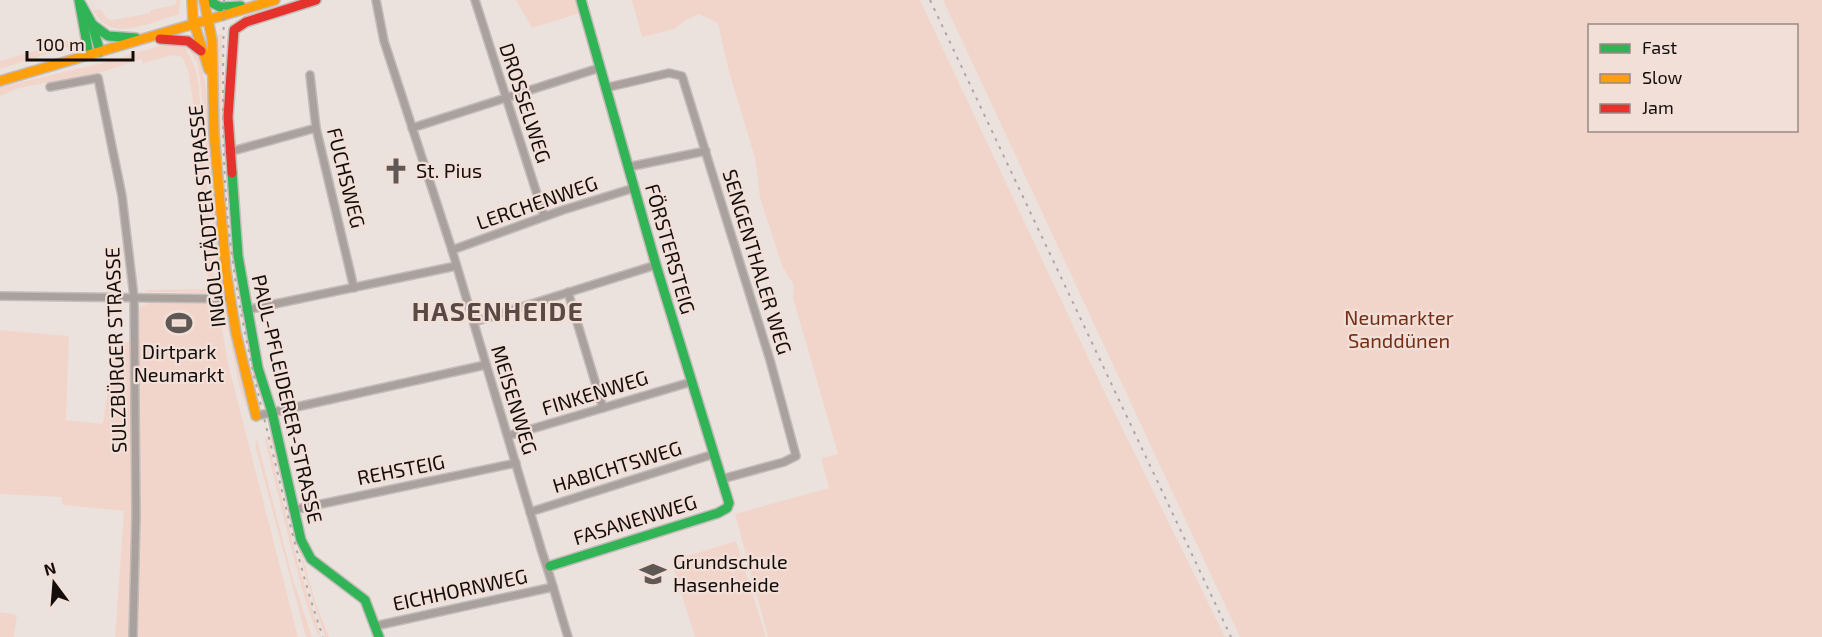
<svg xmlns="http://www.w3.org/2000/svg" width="1822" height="637" font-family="'Exo 2',sans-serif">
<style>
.green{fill:#f2d5ca;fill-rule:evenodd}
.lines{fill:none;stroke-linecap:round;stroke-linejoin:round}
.street-casing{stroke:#c3bcb9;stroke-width:10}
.fast-casing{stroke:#c3bcb9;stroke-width:12}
.slow-casing{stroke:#c3bcb9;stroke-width:12}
.jam-casing{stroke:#c3bcb9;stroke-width:12}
.street{stroke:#aaa19d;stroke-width:7}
.fast{stroke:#30b455;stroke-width:9}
.slow{stroke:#ff9f0a;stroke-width:9}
.jam{stroke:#e5322d;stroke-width:9}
.rail{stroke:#ada6a2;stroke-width:2;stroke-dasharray:3 6;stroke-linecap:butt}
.labels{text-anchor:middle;stroke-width:4.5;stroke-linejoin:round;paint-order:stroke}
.street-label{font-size:20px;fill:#130d0b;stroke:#f1dfd8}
.poi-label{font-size:20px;fill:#130d0b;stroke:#f1dfd8;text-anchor:start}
.park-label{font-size:20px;fill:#742e13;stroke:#f1dfd8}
.district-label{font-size:26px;font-weight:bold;letter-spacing:1.5px;fill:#584944;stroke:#f1dfd8}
</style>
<rect width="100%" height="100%" fill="#ebe2de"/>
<!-- green -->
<g class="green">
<path d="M 90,0 L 95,10 L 100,9 L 108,19 L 113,20 L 150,13 L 151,10 L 175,5 L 177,0 L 180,0 L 179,14 C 146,24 102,48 90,0 Z"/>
<path d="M 516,0 L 577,0 L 580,13 L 532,28 Z"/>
<path d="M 632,0 L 920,0 L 1103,389 L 1225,637 L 768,637 L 735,514 L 829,488 L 821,458 L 838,454 L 793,298 L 794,285 L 783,268 L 760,198 L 755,158 L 729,72 L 718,23 L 699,14 L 686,20 L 674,29 L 642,37 Z"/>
<path d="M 943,0 L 1822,0 L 1822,637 L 1240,637 ZM 1590,26 L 1796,26 L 1796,130 L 1590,130 Z"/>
<path d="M 222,34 C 221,103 220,172 228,240 C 234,297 246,352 259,407 L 240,334 L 228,254 L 219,148 L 217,35 Z"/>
<path d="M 69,41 L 69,47 L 0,69 L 0,61 Z"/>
<path d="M 183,42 L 196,70 L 199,88 L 215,293 L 149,292 L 143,290 L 209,289 L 195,114 L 188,70 L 182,57 L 173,55 L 143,63 L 142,59 L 102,72 L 19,88 L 0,96 L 0,87 L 98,64 L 169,43 Z"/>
<path d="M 187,45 L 200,60 L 206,87 L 223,276 L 223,285 L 219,291 L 200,78 L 197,63 Z"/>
<path d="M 149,303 L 217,304 L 229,367 L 298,637 L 115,637 L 124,511 L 63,505 L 61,497 L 1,494 L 0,497 L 0,330 L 69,336 L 66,420 L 103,424 L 114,345 L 138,340 L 138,311 L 140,307 Z"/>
<path d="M 223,304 L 228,312 L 249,416 L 239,385 Z"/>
<path d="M 273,436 L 295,532 L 316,604 L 329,637 L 325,637 L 307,581 L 270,437 Z"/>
<path d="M 267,437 L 299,567 L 321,637 C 307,627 272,467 265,439 Z"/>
<path d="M 257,440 L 292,576 L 312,637 L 306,637 L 255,445 Z"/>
<path d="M 736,541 L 766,637 L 695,637 L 671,561 Z"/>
<path d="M 0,612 L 17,615 L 14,637 L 0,637 Z"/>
</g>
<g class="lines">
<!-- street casing -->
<g class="street-casing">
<g id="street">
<path d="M 376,0 L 384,41 L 452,250 L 542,552 C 551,578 559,608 568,637"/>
<path d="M 475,0 L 544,216"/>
<path d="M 310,75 L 316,128 L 354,288"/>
<path d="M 50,87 L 98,78 L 122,196 L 134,297 L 136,515 L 133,637"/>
<path d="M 605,88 L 669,73 L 682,76 L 770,360 L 796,456 L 784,462 L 722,479"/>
<path d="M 412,128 L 599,68"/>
<path d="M 229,152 L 316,128"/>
<path d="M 628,167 L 706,151"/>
<path d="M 452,250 L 563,210 L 634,188"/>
<path d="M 568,292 L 603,408"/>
<path d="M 0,296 L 231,299"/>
<path d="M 246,310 L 456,266"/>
<path d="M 474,322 L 656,265"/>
<path d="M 256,416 L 485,365"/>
<path d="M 508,436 L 691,382"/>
<path d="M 293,510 L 516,463"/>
<path d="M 530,512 L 714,454"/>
<path d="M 375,626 L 553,587"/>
</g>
</g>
<!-- fast casing -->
<g class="fast-casing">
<g id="fast">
<path d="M 79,0 L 89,55"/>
<path d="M 207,0 L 220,7 L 241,6"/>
<path d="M 81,4 L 92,24 L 100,52"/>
<path d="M 92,24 L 108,36 L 136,38"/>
<path d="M 232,173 L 238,256 L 258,368 L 272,412 L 301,540 L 311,559 L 365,600 L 379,637"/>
<path d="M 550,566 L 718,513 L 727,508 L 729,503 L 656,265 L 581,0"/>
</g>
</g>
<!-- slow casing -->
<g class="slow-casing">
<g id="slow">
<path d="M 192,0 L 193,20 L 209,70"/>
<path d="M 204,0 L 212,40 L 214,133 L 226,271 L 236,333 L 256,416"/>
<path d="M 0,81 L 275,0"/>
</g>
</g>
<!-- jam casing -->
<g class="jam-casing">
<g id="jam">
<path d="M 160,39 L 188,41 L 201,51"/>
<path d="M 232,173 L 228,117 L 234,30 L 246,22 L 316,0"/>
</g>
</g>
<!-- street -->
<use href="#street" class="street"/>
<!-- fast -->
<use href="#fast" class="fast"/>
<!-- slow -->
<use href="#slow" class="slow"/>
<!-- jam -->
<use href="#jam" class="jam"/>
<!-- rail -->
<g class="rail">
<path d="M 224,0 C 223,74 221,148 228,222 C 236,304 255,383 275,462 C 289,521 303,580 323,637"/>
<path d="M 930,0 L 1231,637"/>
</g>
</g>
<!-- icons -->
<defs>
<g id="church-bare" transform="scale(2.07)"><path d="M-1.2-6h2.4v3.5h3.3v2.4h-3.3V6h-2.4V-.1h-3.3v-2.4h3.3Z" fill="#5f5855" stroke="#f1dfd8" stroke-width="2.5" paint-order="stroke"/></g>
<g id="stadium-bare" transform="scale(2.07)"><path d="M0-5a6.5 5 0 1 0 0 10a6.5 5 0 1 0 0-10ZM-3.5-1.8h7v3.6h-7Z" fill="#5f5855" stroke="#f1dfd8" stroke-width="2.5" paint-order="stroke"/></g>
<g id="school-bare" transform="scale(2.07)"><path d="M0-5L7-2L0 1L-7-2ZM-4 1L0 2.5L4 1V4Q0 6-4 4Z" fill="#5f5855" stroke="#f1dfd8" stroke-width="2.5" paint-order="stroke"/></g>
</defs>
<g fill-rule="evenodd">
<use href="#church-bare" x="396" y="171"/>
<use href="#stadium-bare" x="179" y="323"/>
<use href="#school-bare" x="653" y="574"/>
</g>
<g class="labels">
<!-- street labels -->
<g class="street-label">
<text transform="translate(525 103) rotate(72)" y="7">DROSSELWEG</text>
<text transform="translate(346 178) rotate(76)" y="7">FUCHSWEG</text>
<text transform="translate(537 203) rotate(-19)" y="7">LERCHENWEG</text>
<text transform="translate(207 216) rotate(-96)" y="7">INGOLSTÄDTER STRASSE</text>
<text transform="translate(670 249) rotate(74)" y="7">FÖRSTERSTEIG</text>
<text transform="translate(757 262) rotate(73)" y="7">SENGENTHALER WEG</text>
<text transform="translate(116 350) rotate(-92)" y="7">SULZBÜRGER STRASSE</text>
<text transform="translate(595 393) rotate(-17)" y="7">FINKENWEG</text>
<text transform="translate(287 399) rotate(77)" y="7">PAUL-PFLEIDERER-STRASSE</text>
<text transform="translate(514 400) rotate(73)" y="7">MEISENWEG</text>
<text transform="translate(617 467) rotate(-17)" y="7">HABICHTSWEG</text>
<text transform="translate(401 470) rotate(-11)" y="7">REHSTEIG</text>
<text transform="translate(635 520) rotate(-17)" y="7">FASANENWEG</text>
<text transform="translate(460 590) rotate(-12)" y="7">EICHHORNWEG</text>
</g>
<!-- poi labels -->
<g class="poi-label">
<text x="416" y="178">St. Pius</text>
<text x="179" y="359" text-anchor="middle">Dirtpark<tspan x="179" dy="23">Neumarkt</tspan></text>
<text x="673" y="569">Grundschule<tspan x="673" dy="23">Hasenheide</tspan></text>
</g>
<!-- park labels -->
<g class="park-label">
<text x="1399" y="325">Neumarkter<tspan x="1399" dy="23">Sanddünen</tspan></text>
</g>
<!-- district labels -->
<g class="district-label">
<text x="498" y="321">HASENHEIDE</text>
</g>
</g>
<!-- legend -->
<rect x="1588" y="24" width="210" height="108" fill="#f1dfd8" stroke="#988b86" stroke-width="1.5"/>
<rect x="1600" y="44" width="30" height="9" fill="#30b455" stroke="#988b86" stroke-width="1.5"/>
<text x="1642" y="54" font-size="18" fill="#130d0b">Fast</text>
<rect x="1600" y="74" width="30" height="9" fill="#ff9f0a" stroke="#988b86" stroke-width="1.5"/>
<text x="1642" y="84" font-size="18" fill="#130d0b">Slow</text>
<rect x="1600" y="104" width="30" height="9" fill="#e5322d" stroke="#988b86" stroke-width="1.5"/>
<text x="1642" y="114" font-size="18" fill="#130d0b">Jam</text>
<!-- north arrow -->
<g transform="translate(54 583) rotate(344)" stroke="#f1dfd8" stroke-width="4.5" paint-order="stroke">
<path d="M0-4.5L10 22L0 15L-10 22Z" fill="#130d0b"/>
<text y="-9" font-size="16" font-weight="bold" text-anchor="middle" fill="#130d0b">N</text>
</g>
<!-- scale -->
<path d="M27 51v9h106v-9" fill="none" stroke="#130d0b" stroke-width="3"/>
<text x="36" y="51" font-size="18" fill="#130d0b" stroke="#f1dfd8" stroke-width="4.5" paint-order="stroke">100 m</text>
</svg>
